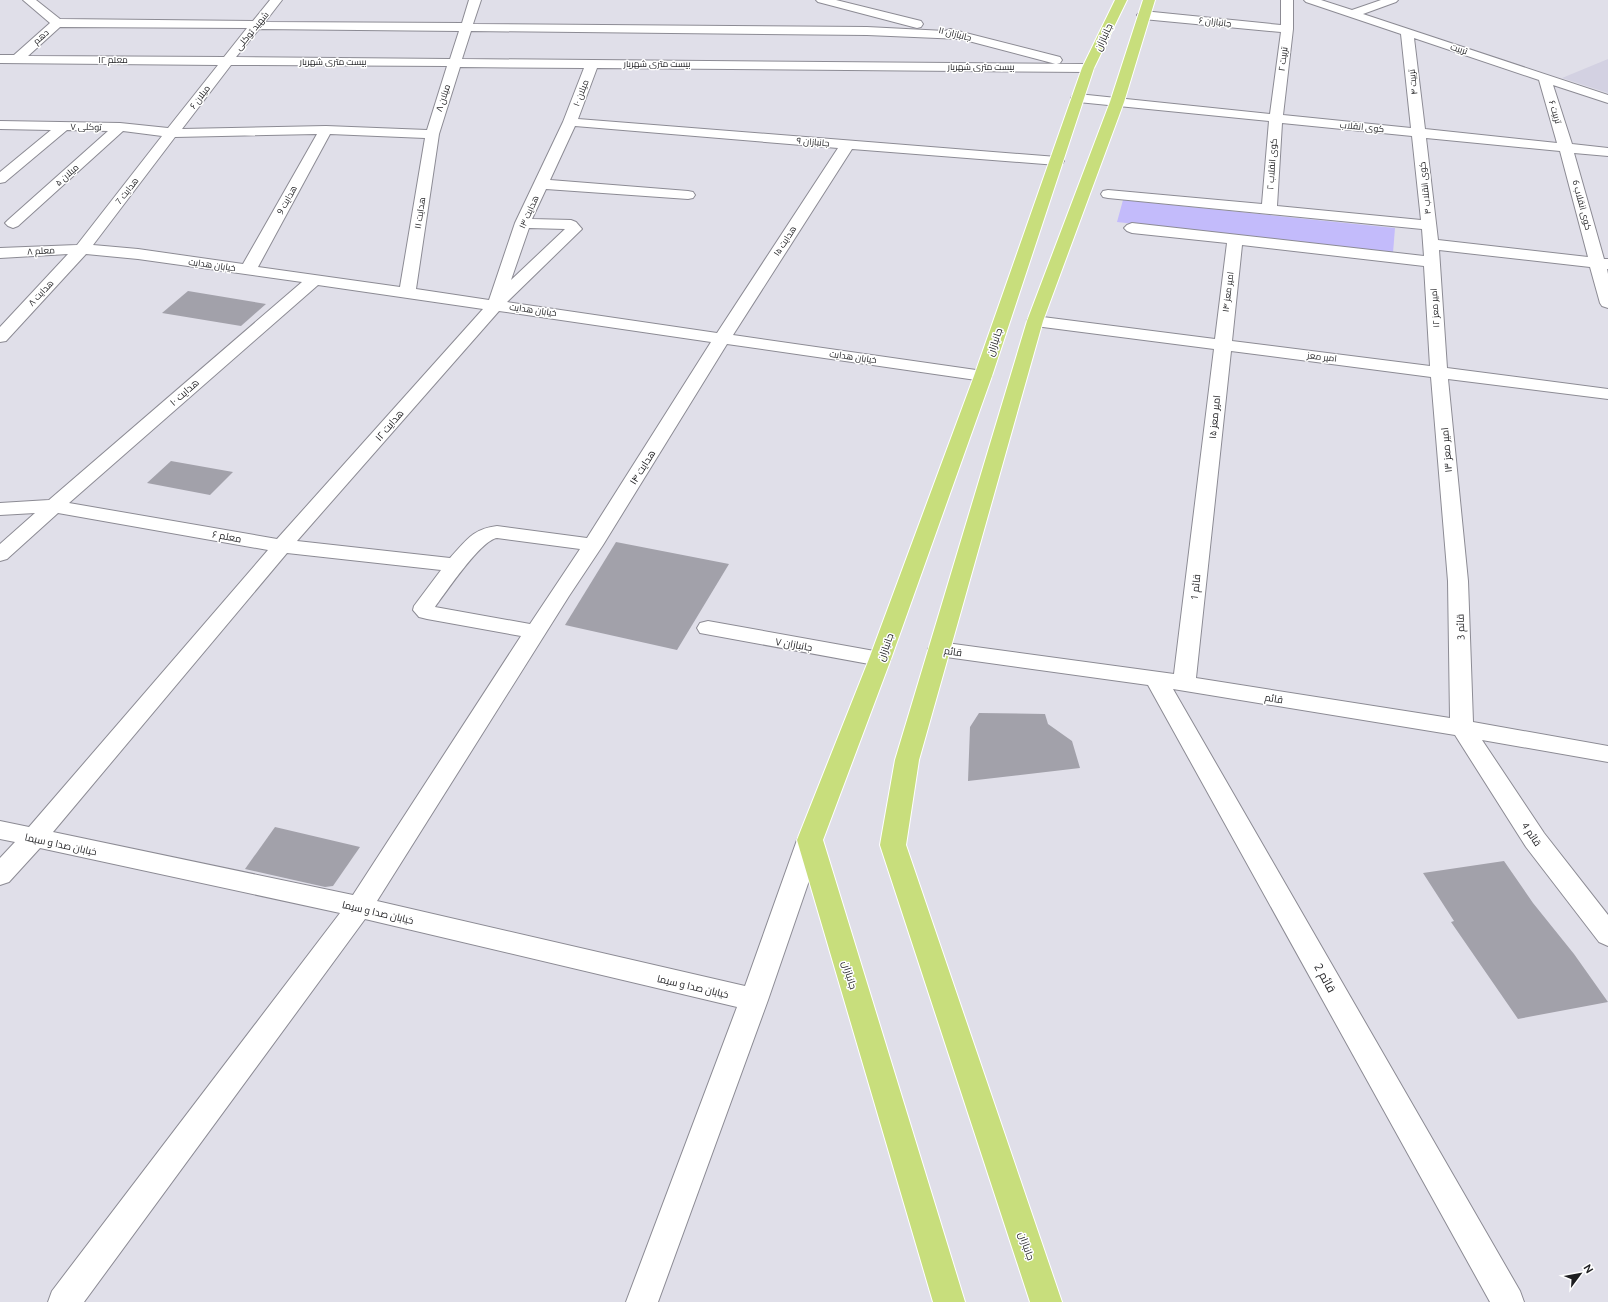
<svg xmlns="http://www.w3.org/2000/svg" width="1608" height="1302" font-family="Ubuntu,Cairo,sans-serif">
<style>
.built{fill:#d3d1e2}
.green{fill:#c3bbfb}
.building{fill:#a2a1aa}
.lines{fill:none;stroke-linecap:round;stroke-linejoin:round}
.minor-casing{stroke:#8c8b94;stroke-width:2}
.major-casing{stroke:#fff;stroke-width:2}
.minor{fill:#fff;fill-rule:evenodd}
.major{fill:#c8de7c;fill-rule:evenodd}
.labels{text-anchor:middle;stroke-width:3;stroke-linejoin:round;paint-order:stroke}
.far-street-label{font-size:9px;fill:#1e1e21;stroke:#fff}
.street-label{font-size:10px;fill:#1e1e21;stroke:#fff}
.near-street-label{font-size:12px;fill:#1e1e21;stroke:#fff}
</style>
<rect width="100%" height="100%" fill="#e0dfe9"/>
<!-- built -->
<path class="built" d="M 1608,59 L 1608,93 L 1562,78 Z"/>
<!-- green -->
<path class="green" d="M 1123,200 L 1395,228 L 1393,253 L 1117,222 Z"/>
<!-- building -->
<g class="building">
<path d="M 188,291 L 266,304 L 241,326 L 162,313 Z"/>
<path d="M 171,461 L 233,472 L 210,495 L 147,483 Z"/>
<path d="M 616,542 L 729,564 L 677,650 L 565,625 Z"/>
<path d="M 979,713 L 1045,714 L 1048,724 L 1072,741 L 1080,768 L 968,781 L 970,727 Z"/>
<path d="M 275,827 L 360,847 L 333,886 L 325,887 L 245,869 Z"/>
<path d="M 1504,861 L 1533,903 L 1574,954 L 1608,1002 L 1518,1019 L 1451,922 L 1454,921 L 1423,873 Z"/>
</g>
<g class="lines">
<!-- minor casing -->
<g class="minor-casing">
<g id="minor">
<path d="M 23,0 L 36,0 L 60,19 L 253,21 L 270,0 L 282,0 L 265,22 L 462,23 L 469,0 L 481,0 L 473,24 L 867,27 L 945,31 L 950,29 L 1060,57 L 1062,60 L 1060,63 L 1056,64 L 961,39 L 867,35 L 471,31 L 462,59 L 1088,64 L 1092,65 L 1094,68 L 1092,71 L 1088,72 L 597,68 L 578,119 L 1057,157 L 1062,158 L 1064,161 L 1062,164 L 1057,165 L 852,149 L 733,335 L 983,371 L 989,372 L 992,376 L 989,380 L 983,381 L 727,344 L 603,545 L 569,596 L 377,901 L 745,986 L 797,840 L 801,833 L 810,831 L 819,833 L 823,840 L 768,1000 L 658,1302 L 626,1302 L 737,1007 L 365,919 L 84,1302 L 48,1302 L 52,1291 L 340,913 L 40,848 L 9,882 L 0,885 L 0,858 L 15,842 L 0,839 L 0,821 L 29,827 L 268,550 L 58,513 L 7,559 L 0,561 L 0,544 L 35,513 L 0,515 L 0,503 L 49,500 L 302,282 L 138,259 L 86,254 L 6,341 L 0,342 L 0,327 L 68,254 L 0,258 L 0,248 L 77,245 L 162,136 L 123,131 L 18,226 L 13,228 L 8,226 L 5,223 L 8,220 L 108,131 L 67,130 L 5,182 L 0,183 L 0,172 L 51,130 L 0,129 L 0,121 L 120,123 L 168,128 L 218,65 L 0,63 L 0,55 L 14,55 L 50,23 ZM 60,27 L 247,28 L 224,57 L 28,56 ZM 259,29 L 459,31 L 450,59 L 236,57 ZM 231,65 L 447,66 L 427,130 L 326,126 L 182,129 ZM 460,67 L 584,68 L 563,122 L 515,223 L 489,300 L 416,289 L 439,134 ZM 575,126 L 838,148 L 717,333 L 507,302 L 582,229 L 576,222 L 571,220 L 532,219 L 546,189 L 688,199 L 693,198 L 695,195 L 693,192 L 688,191 L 550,180 ZM 317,134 L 243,264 L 138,249 L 93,245 L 175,137 ZM 330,134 L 425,138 L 400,287 L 258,267 ZM 529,228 L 565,229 L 511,280 ZM 318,285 L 483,309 L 277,539 L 69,503 ZM 499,311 L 711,342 L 587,538 L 497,526 C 472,529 466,541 450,558 L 297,541 ZM 497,538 L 580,549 L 530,624 L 435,607 C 446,592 481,540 497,538 ZM 287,553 L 441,570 L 414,606 L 413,610 L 419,617 L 427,619 L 521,636 L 353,895 L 53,832 Z"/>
<path d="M 816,0 L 836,0 L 921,21 L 923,24 L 921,27 L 917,28 L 818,2 Z"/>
<path d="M 1281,0 L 1293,0 L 1293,29 L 1283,115 L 1411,128 L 1401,34 L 1306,2 L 1304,0 L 1321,0 L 1352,10 L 1381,0 L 1398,0 L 1396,2 L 1363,14 L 1608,95 L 1608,103 L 1553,85 L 1572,144 L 1608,148 L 1608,156 L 1574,153 L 1604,259 L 1608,259 L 1608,269 L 1607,269 L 1608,274 L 1608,308 L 1602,306 L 1600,303 L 1590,267 L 1439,250 L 1447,368 L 1608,389 L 1608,399 L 1448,379 L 1468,581 L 1473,722 L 1608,746 L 1608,762 L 1482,740 L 1544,833 L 1608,915 L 1608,946 L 1599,942 L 1526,847 L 1455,735 L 1173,689 L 1520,1291 L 1524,1302 L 1490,1302 L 1148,685 L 939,656 L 931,654 L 928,649 L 931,644 L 939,642 L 1174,674 L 1214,349 L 1035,326 L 1029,325 L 1027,321 L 1029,317 L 1035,316 L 1215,339 L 1227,243 L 1132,233 L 1127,231 L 1124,228 L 1127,225 L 1132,223 L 1424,256 L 1422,229 L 1108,198 L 1103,197 L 1101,194 L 1103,191 L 1108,190 L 1262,204 L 1269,121 L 1078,102 L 1073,101 L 1071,98 L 1073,95 L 1078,94 L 1270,114 L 1281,32 L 1143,19 L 1139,17 L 1137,15 L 1139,13 L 1143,11 L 1281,25 ZM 1414,38 L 1539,80 L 1557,143 L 1425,129 ZM 1282,123 L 1412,136 L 1421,220 L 1277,206 ZM 1426,138 L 1560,151 L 1588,257 L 1438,240 ZM 1242,245 L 1424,266 L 1430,366 L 1232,341 ZM 1231,351 L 1431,377 L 1448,581 L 1450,718 L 1196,678 Z"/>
<path d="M 708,621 L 880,652 L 888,654 L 891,659 L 888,664 L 880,666 L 700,633 L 697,628 L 700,623 Z"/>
</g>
</g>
<!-- major casing -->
<g class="major-casing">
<g id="major">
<path d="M 1115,0 L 1127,0 L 1094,68 L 992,376 L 891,659 L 823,840 L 965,1302 L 933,1302 L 797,840 L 869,659 L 974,376 L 1082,68 Z"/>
<path d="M 1143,0 L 1155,0 L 1124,102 L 1043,321 L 919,760 L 906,845 L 1062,1302 L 1030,1302 L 880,845 L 895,760 L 1027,321 L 1110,102 Z"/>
</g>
</g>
<!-- minor -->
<use href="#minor" class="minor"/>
<!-- major -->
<use href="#major" class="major"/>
</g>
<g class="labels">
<!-- far-street labels -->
<g class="far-street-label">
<text transform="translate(1215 22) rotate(6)" y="3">جانبازان ۶</text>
<text transform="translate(252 31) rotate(-51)" y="3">شهید توکلی</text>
<text transform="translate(955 34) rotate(14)" y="3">جانبازان ۱۱</text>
<text transform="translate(41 37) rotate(-42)" y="3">دهم</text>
<text transform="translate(1459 49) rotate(18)" y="3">تربیت</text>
<text transform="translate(1283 59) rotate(-83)" y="3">تربیت ۲</text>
<text x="113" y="63">معلم ۱۲</text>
<text x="333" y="65">بیست متری شهریار</text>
<text x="657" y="67">بیست متری شهریار</text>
<text x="981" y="70">بیست متری شهریار</text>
<text transform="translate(1413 82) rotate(-97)" y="3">تربیت ۴</text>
<text transform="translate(581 93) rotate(-69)" y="3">میلان ۱۰</text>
<text transform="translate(200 97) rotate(-53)" y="3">میلان ۶</text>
<text transform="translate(443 98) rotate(-72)" y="3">میلان ۸</text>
<text transform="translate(1555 112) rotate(73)" y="3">تربیت ۶</text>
<text transform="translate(86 127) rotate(1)" y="3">توکلی ۷</text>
<text transform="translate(1362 127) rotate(6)" y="3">کوی انقلاب</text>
<text transform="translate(813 142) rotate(5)" y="3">جانبازان ۹</text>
<text transform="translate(1272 164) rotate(-86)" y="3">کوی انقلاب ۲</text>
<text transform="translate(67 175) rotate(-42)" y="3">میلان ۵</text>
<text transform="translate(1425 188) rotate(-96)" y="3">کوی انقلاب ۴</text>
<text transform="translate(127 191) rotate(-52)" y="3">هدایت 7</text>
<text transform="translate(287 200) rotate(-61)" y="3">هدایت 9</text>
<text transform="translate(1582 205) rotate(75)" y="3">کوی انقلاب 6</text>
<text transform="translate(529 212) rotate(-66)" y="3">هدایت ۱۳</text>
<text transform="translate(420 213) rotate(-81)" y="3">هدایت ۱۱</text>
<text transform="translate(785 241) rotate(-57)" y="3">هدایت ۱۵</text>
<text transform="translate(41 251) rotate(-3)" y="3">معلم ۸</text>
<text transform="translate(212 265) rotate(8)" y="3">خیابان هدایت</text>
<text transform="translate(1228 292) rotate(-83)" y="3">امیر معز ۱۴</text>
<text transform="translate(41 293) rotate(-47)" y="3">هدایت ۸</text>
<text transform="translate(1435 308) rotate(-94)" y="3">امیر معز ۱۲</text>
<text transform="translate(533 310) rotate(8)" y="3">خیابان هدایت</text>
<text transform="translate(853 357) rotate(8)" y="3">خیابان هدایت</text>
<text transform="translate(1322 357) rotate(7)" y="3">امیر معز</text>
</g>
<!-- street labels -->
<g class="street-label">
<text transform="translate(1103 37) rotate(-65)" y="4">جانبازان</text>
<text transform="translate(994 342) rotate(-71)" y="4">جانبازان</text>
<text transform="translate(184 392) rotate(-41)" y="4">هدایت ۱۰</text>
<text transform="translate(1214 417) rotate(-84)" y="4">امیر معز ۱۵</text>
<text transform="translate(389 425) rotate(-49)" y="4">هدایت ۱۲</text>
<text transform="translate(1446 450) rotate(-95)" y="4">امیر معز ۱۳</text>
<text transform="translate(642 467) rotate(-58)" y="4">هدایت ۱۴</text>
<text transform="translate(227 536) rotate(10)" y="4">معلم ۶</text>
<text transform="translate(1195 587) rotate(-84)" y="4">قائم 1</text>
<text transform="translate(1460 627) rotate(-92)" y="4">قائم 3</text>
<text transform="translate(794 644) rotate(10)" y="4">جانبازان ۷</text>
<text transform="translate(885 647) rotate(-70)" y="4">جانبازان</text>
<text transform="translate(953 651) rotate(8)" y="4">قائم</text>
<text transform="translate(1274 698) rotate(9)" y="4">قائم</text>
<text transform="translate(1532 834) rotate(56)" y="4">قائم 4</text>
<text transform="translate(61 844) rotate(12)" y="4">خیابان صدا و سیما</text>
<text transform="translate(378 912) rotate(13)" y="4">خیابان صدا و سیما</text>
<text transform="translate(850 975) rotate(73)" y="4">جانبازان</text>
<text transform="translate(693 986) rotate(13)" y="4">خیابان صدا و سیما</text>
<text transform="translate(1027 1246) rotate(71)" y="4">جانبازان</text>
</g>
<!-- near-street labels -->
<g class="near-street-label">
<text transform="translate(1325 978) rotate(61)" y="4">قائم 2</text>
</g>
</g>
<!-- north arrow -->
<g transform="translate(1580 1274) rotate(58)" stroke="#ffffff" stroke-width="3" paint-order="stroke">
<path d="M0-3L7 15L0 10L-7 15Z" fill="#1e1e21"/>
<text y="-6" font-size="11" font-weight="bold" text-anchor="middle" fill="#1e1e21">N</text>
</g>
</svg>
